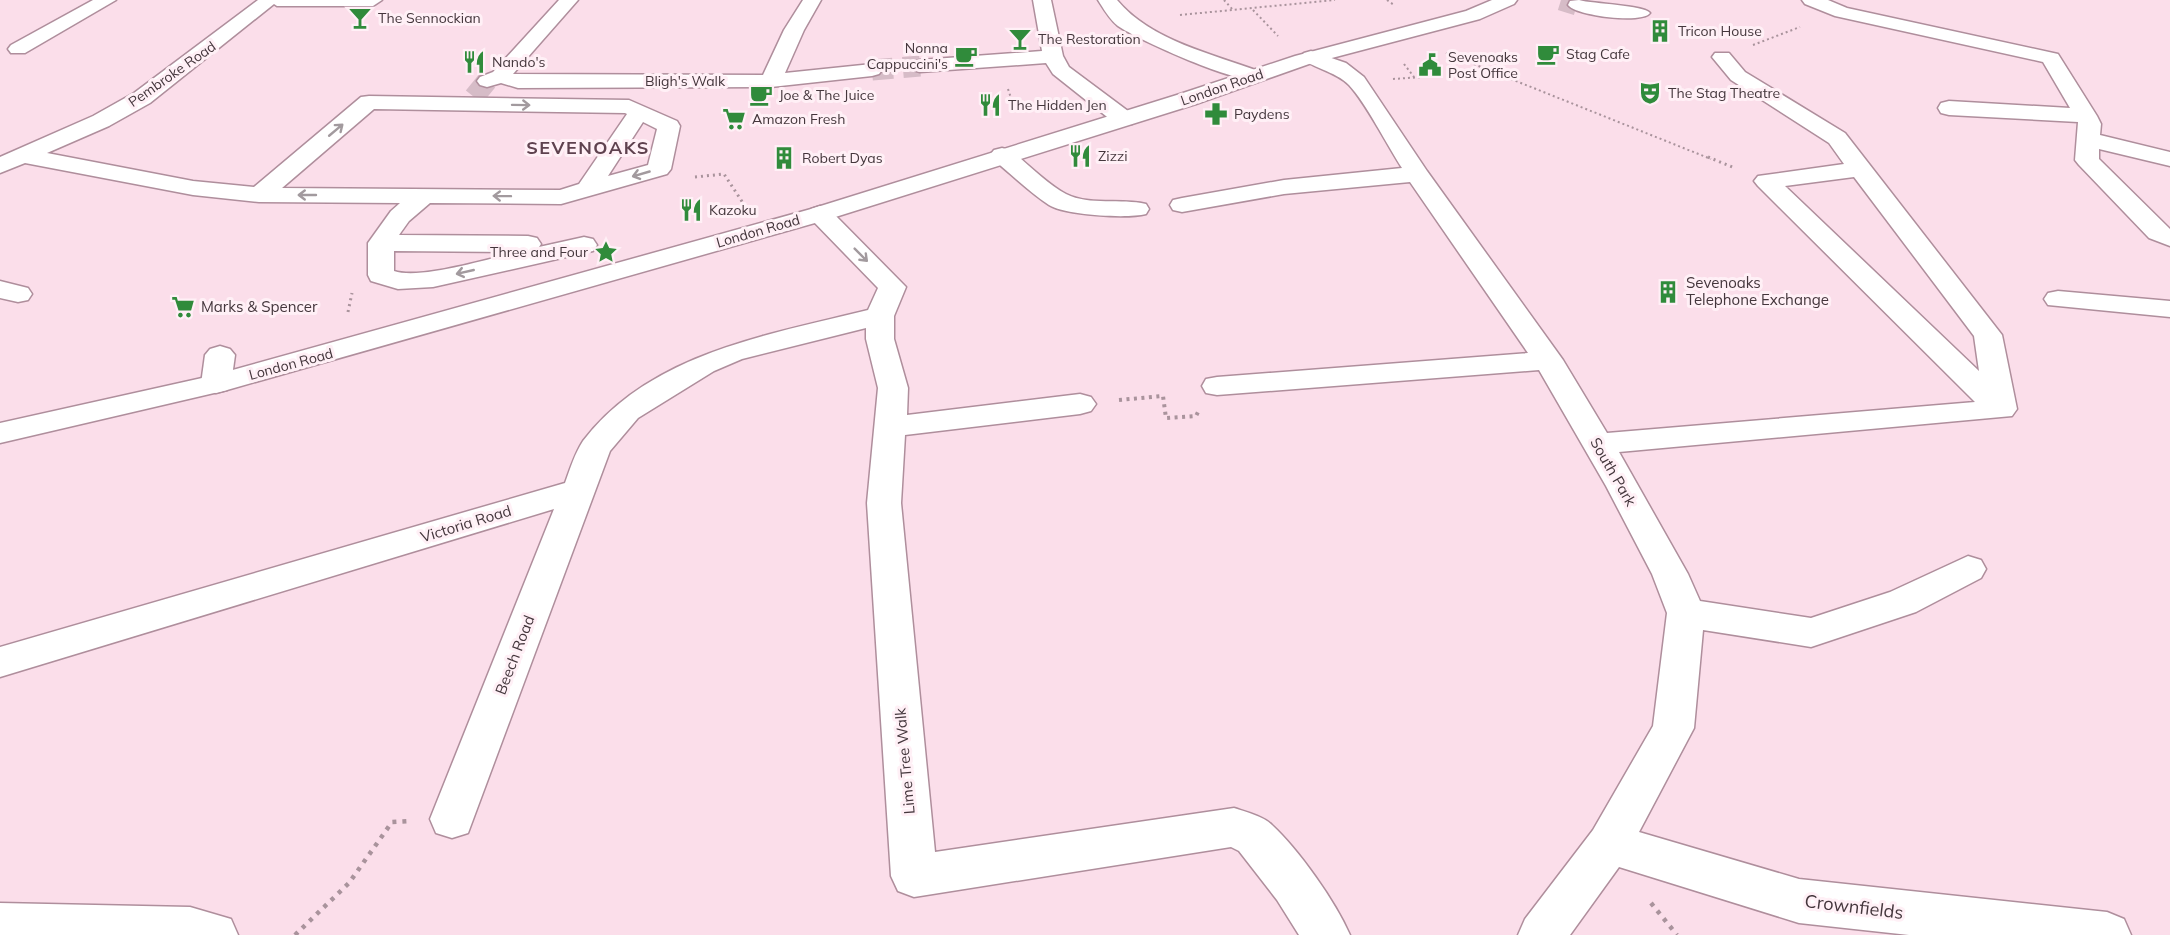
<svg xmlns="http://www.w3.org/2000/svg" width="2170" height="935" font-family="Mulish,sans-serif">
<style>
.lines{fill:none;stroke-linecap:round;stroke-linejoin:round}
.minor-tunnel{stroke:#d6bcc7;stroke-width:21;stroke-dasharray:21 10;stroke-linecap:butt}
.minor-casing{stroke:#af8e9c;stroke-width:3}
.major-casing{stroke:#af8e9c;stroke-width:3}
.path-far3{stroke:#a9939c;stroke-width:2;stroke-dasharray:2 3;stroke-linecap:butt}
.path-far2{stroke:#a9939c;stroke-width:3;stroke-dasharray:2 4;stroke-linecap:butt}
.path-far1{stroke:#a9939c;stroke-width:4;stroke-dasharray:3 4.5;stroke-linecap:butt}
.path{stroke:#a9939c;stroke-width:4.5;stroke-dasharray:4 6;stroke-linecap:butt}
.minor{fill:#fff;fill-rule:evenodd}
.major{fill:#fff;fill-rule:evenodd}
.oneway{stroke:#a29a9e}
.labels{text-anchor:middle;stroke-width:6;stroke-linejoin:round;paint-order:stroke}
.far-poi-label{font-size:14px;fill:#44363c;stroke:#fff0f6;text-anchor:start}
.far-street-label{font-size:14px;fill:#44363c;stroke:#fff0f6}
.poi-label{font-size:15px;fill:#44363c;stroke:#fff0f6;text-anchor:start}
.street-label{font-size:15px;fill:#44363c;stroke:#fff0f6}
.far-district-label{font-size:18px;font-weight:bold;letter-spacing:1.5px;fill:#5f424f;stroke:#fff0f6}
.near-street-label{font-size:18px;fill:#44363c;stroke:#fff0f6}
</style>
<rect width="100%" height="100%" fill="#fbdeea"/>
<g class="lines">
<!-- minor-tunnel -->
<g class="minor-tunnel">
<path d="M 1561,0 L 1577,5"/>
<path d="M 872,70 L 920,66"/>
<path d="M 474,97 L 487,81"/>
</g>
<!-- minor casing -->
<g class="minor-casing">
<g id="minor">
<path d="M 93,0 L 116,0 L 25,53 L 11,53 L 8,49 L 11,45 Z"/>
<path d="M 258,0 L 279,0 L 150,103 L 109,126 L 47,153 L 193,181 L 254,187 L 361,97 L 369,96 L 629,100 L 677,121 L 680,126 L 671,169 L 667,174 L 561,204 L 430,203 L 409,221 L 399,235 L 528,236 L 537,238 L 541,244 L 539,247 L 584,237 L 593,239 L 597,245 L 593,251 L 433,287 L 398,289 L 371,281 L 368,275 L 368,243 L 391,211 L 400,203 L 259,202 L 193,195 L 25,163 L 0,173 L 0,157 L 93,116 L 134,93 ZM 374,109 L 625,113 L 627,114 L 579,184 L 560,190 L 282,188 ZM 643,122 L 657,129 L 648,165 L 608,176 ZM 394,251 L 519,252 C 490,258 421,280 394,271 Z"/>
<path d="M 559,0 L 578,0 L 513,74 L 763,75 L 784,30 L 803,0 L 821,0 L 804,30 L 785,73 L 872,64 L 879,66 L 882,70 L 879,74 L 872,76 L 771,87 L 518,88 L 501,83 L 487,87 L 480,85 L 477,81 L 480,77 L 493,72 Z"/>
<path d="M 1033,0 L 1051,0 L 1063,56 L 1069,67 L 1132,114 L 1135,119 L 1132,124 L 1116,124 L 1053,74 L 1046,63 L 920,72 L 913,70 L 910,66 L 913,62 L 920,60 L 1042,51 Z"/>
<path d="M 1098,0 L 1117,0 C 1151,41 1213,54 1261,72 L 1264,76 L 1261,80 C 1241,86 1138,40 1118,26 C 1110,20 1103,8 1098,0 Z"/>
<path d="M 1579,0 C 1593,4 1644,5 1650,13 C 1643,24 1576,16 1568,5 L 1570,1 Z"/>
<path d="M 1802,0 L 1828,0 L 1847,8 L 2058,54 L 2097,116 L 2101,124 L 2100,135 L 2170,152 L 2170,166 L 2099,149 L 2099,159 L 2170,229 L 2170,246 L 2149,238 L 2079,165 L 2075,160 L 2078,122 L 1949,115 L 1941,113 L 1938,108 L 1941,103 L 1949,101 L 2070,108 L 2043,62 L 1835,16 L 1805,4 Z"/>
<path d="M 1311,51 L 1346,63 L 1364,77 L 1427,171 L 1563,360 L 1607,433 L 1975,402 L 1758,186 L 1754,181 L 1758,176 L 1844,164 L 1829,143 L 1731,80 L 1712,57 L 1715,53 L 1729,53 L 1745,72 L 1845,133 L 2002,335 L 2017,409 L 2012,416 L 1619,452 L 1688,574 L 1700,601 L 1811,618 L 1890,592 L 1968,556 L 1981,560 L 1986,569 L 1981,578 L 1916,612 L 1811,647 L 1703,630 L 1694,728 L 1639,832 L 1799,879 L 2107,912 L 2124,919 L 2131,935 L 1909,935 L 1799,923 L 1619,867 L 1570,935 L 1518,935 L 1525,919 L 1593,830 L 1653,726 L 1667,613 L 1652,574 L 1606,486 L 1539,370 L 1217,395 L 1206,393 L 1202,386 L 1206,379 L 1217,377 L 1528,353 L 1410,182 L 1284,194 L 1182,212 L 1173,210 L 1170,205 L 1173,200 L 1182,198 L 1284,180 L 1402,168 C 1387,145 1366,103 1349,85 C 1336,71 1308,67 1301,57 L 1304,53 ZM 1854,177 L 1974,336 L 1979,371 L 1785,186 Z"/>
<path d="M 1002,148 L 1010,150 C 1027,163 1048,185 1066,194 C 1090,206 1121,198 1146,204 L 1149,209 L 1146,214 C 1127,219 1065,215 1049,205 C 1029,192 1012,175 994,160 L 990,155 L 994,150 Z"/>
<path d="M 820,206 L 829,209 L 906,287 L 894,316 L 894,339 L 908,388 L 907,415 L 1080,394 L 1091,397 L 1096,404 L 1091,411 L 1080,414 L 905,435 L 901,503 L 935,852 L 1234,808 C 1246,812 1263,816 1272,825 C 1299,850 1335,901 1350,935 L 1299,935 L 1277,900 L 1239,851 L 1231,847 L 914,897 L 898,891 L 891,876 L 867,503 L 878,388 L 866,339 L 866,328 L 742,359 L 714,371 L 638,418 L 610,451 L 468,833 L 452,838 L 436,833 L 430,819 L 554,509 L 0,677 L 0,647 L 565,483 C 570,469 575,453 583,441 C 650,353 768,335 868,310 L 878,288 L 811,219 L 807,214 L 811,209 Z"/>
<path d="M 0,281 L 28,288 L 32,294 L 28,300 L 18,302 L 0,298 Z"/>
<path d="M 2058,291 L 2170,301 L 2170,317 L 2048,305 L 2044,299 L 2048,293 Z"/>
<path d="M 220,346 L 230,349 L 235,355 L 231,384 L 227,390 L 216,393 L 205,390 L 201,384 L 205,355 L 210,349 Z"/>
<path d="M 0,903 L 190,907 L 231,919 L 238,935 L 0,935 Z"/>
</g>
</g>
<!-- major casing -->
<g class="major-casing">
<g id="major">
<path d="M 268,0 L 382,0 L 373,6 L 277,6 Z"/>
<path d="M 1492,0 L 1517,0 L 1514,4 L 1480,19 L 1309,64 L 1196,104 L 829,219 L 227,390 L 0,443 L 0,423 L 211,376 L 811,209 L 1180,94 L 1295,56 L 1466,11 Z"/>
</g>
</g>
<!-- path-far3 -->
<g class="path-far3">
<path d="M 1224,0 L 1233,10"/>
<path d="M 1387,0 L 1394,5"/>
<path d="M 1253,10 L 1278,36"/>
<path d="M 1180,15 L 1335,0"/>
<path d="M 1753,45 L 1800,27"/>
<path d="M 1446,53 L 1711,159"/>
<path d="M 1404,64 L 1414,77"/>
<path d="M 1393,79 L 1423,77 L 1422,75"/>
<path d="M 1008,89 L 1013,104"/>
</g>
<!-- path-far2 -->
<g class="path-far2">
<path d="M 1708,157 L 1735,168"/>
<path d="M 695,177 L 724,174 L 743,203"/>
<path d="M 348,312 L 352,293"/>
</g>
<!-- path-far1 -->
<path class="path-far1" d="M 1119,400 L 1163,396 L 1166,418 L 1196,416 L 1198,412"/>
<!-- path -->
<g class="path">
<path d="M 1651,903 L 1677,935"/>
<path d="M 295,935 L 349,883 L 392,822 L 409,821"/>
</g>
<!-- minor -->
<use href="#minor" class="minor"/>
<!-- major -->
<use href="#major" class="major"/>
</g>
<!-- one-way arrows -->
<defs><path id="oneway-shaft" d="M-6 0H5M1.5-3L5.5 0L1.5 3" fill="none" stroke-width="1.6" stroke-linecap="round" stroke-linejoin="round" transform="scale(1.5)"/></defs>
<g class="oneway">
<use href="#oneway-shaft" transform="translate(521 105) rotate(1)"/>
<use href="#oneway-shaft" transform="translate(336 130) rotate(-40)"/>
<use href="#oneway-shaft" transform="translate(641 174) rotate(164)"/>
<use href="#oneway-shaft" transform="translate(307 195) rotate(180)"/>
<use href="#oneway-shaft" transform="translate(502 196) rotate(-179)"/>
<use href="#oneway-shaft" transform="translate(861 255) rotate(45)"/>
<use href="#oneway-shaft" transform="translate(465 272) rotate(167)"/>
</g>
<!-- icons -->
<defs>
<g id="bar-bare" transform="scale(1.8)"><path d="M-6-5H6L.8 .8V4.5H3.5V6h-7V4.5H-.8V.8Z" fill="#308b3b" stroke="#fff0f6" stroke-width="2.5" paint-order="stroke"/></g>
<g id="building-bare" transform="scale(1.8)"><path d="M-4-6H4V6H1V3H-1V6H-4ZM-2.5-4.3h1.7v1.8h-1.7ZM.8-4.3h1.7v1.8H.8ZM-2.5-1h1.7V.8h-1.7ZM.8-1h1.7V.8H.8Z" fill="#308b3b" stroke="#fff0f6" stroke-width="2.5" paint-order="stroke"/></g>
<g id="cafe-bare" transform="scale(1.8)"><path d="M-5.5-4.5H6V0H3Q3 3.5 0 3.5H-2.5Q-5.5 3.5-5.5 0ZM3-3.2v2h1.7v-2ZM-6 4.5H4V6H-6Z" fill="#308b3b" stroke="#fff0f6" stroke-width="2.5" paint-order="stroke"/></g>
<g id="restaurant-bare" transform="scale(1.8)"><path d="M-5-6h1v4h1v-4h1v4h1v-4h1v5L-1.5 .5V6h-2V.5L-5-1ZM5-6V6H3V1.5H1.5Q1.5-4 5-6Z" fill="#308b3b" stroke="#fff0f6" stroke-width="2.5" paint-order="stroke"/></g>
<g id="civic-bare" transform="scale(1.8)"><path d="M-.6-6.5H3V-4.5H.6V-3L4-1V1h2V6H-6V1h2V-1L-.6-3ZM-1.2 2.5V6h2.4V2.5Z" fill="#308b3b" stroke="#fff0f6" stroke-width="2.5" paint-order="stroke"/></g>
<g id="theatre-bare" transform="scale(1.8)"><path d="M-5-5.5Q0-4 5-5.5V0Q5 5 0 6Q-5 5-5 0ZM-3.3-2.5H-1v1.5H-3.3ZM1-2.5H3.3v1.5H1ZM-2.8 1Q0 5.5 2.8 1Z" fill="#308b3b" stroke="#fff0f6" stroke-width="2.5" paint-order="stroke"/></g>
<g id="pharmacy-bare" transform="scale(1.8)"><path d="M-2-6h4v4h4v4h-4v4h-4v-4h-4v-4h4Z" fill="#308b3b" stroke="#fff0f6" stroke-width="2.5" paint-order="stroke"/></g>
<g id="supermarket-bare" transform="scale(1.8)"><path d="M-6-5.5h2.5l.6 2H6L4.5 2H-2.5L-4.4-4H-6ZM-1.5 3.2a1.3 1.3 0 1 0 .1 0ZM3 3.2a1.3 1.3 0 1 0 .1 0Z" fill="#308b3b" stroke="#fff0f6" stroke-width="2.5" paint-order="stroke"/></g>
<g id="sight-bare" transform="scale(1.8)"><path d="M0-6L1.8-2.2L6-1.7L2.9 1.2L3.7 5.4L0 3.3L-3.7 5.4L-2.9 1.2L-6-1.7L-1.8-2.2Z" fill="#308b3b" stroke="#fff0f6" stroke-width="2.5" paint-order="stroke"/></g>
</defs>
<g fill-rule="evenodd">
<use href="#bar-bare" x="360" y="18"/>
<use href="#building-bare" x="1660" y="31"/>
<use href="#bar-bare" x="1020" y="39"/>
<use href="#cafe-bare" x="1548" y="54"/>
<use href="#cafe-bare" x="966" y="56"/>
<use href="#restaurant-bare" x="474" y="62"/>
<use href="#civic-bare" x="1430" y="65"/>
<use href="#theatre-bare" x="1650" y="93"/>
<use href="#cafe-bare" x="761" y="95"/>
<use href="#restaurant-bare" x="990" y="105"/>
<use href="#pharmacy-bare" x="1216" y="114"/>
<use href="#supermarket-bare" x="734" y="119"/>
<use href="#restaurant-bare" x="1080" y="156"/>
<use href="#building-bare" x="784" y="158"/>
<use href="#restaurant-bare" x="691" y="210"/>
<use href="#sight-bare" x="606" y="252"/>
<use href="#building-bare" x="1668" y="292"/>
<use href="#supermarket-bare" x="183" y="307"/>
</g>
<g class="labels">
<!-- far-poi labels -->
<g class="far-poi-label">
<text x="378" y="23">The Sennockian</text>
<text x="1678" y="36">Tricon House</text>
<text x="1038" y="44">The Restoration</text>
<text x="948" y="53" text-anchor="end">Nonna<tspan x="948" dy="16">Cappuccini's</tspan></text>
<text x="1566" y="59">Stag Cafe</text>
<text x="1448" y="62">Sevenoaks<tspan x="1448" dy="16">Post Office</tspan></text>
<text x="492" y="67">Nando's</text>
<text x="1668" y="98">The Stag Theatre</text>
<text x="779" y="100">Joe &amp; The Juice</text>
<text x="1008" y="110">The Hidden Jen</text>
<text x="1234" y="119">Paydens</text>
<text x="752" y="124">Amazon Fresh</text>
<text x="1098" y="161">Zizzi</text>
<text x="802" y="163">Robert Dyas</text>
<text x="709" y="215">Kazoku</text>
<text x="588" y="257" text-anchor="end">Three and Four</text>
</g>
<!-- far-street labels -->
<g class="far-street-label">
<text transform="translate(172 74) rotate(-35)" y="5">Pembroke Road</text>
<text x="685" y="86">Bligh's Walk</text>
<text transform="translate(1222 87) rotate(-19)" y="5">London Road</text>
<text transform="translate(758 231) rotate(-16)" y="5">London Road</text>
<text transform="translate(291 364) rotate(-15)" y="5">London Road</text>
</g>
<!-- poi labels -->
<g class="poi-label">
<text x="1686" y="288">Sevenoaks<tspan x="1686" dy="17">Telephone Exchange</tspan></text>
<text x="201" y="312">Marks &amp; Spencer</text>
</g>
<!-- street labels -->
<g class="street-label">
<text transform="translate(1613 472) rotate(60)" y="5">South Park</text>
<text transform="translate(466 524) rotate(-17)" y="5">Victoria Road</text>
<text transform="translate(515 655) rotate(-69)" y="5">Beech Road</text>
<text transform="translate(905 761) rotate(-95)" y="5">Lime Tree Walk</text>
</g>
<!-- far-district labels -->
<g class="far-district-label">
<text x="588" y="154">SEVENOAKS</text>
</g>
<!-- near-street labels -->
<g class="near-street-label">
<text transform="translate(1854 907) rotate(7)" y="6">Crownfields</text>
</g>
</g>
</svg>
